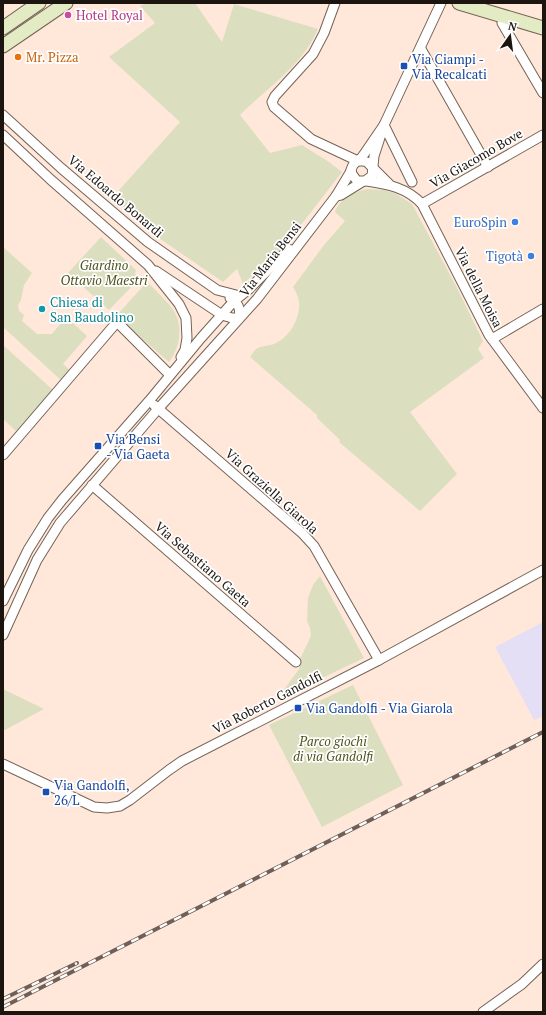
<svg xmlns="http://www.w3.org/2000/svg" width="546" height="1015" font-family="'PT Serif',serif">
<style>
.industrial{fill:#e5dff5}
.green{fill:#dbdfc0}
.lines{fill:none;stroke-linecap:round;stroke-linejoin:round}
.street-casing{stroke:#766356;stroke-width:11}
.secondary-casing{stroke:#766356;stroke-width:15}
.street{stroke:#fff;stroke-width:9}
.secondary{stroke:#e2ebc4;stroke-width:13}
.rail-casing{stroke:#6e6058;stroke-width:4}
.rail{stroke:#fff;stroke-width:2.5;stroke-dasharray:8;stroke-linecap:butt}
.hotel-dot{fill:#d1479c;stroke:#fff;stroke-width:1.5}
.food-dot{fill:#e8710a;stroke:#fff;stroke-width:1.5}
.transit-dot{fill:#1a4fb4;stroke:#fff;stroke-width:1.5}
.shop-dot{fill:#3f7fe0;stroke:#fff;stroke-width:1.5}
.culture-dot{fill:#0f9aa8;stroke:#fff;stroke-width:1.5}
.labels{text-anchor:middle;stroke-width:3.5;stroke-linejoin:round;paint-order:stroke}
.hotel-label{font-size:13px;fill:#b23c85;stroke:#fff;text-anchor:start}
.food-label{font-size:13px;fill:#c56008;stroke:#fff;text-anchor:start}
.transit-label{font-size:13px;fill:#164399;stroke:#fff;text-anchor:start}
.street-label{font-size:13px;fill:#1c140f;stroke:#fff}
.shop-label{font-size:13px;fill:#366cbe;stroke:#fff;text-anchor:end}
.park-label{font-size:13px;font-style:italic;fill:#4f531c;stroke:#fff}
.culture-label{font-size:13px;fill:#0d838f;stroke:#fff;text-anchor:start}
</style>
<rect width="100%" height="100%" fill="#ffe8d9"/>
<!-- industrial -->
<path class="industrial" d="M 543,622 L 543,716 L 534,720 L 495,647 Z"/>
<!-- green -->
<g class="green">
<path d="M 145,3 L 195,3 L 222,42 L 234,4 L 318,29 C 303,65 267,88 240,115 L 270,153 L 302,145 L 329,162 L 342,172 L 294,234 L 280,250 L 243,284 L 237,269 L 223,282 L 153,234 L 112,198 L 180,122 L 109,57 L 155,23 L 140,6 Z"/>
<path d="M 366,189 L 384,190 L 395,193 L 412,204 L 456,286 L 483,341 L 478,349 L 484,358 L 410,412 L 457,474 L 420,511 L 339,442 L 340,440 L 317,418 L 317,415 L 250,357 C 252,354 255,349 258,348 C 264,345 271,346 276,343 C 289,337 298,321 299,308 C 300,300 297,293 293,287 L 324,245 L 345,221 L 335,212 C 339,199 353,193 366,189 Z"/>
<path d="M 101,237 L 136,270 L 135,274 L 139,279 L 109,310 L 68,273 Z"/>
<path d="M 3,247 L 32,273 L 24,285 L 21,300 L 18,305 L 19,311 L 24,315 L 22,321 L 37,334 L 52,334 L 66,317 L 87,336 L 63,364 L 72,372 L 63,382 L 3,327 Z"/>
<path d="M 147,282 C 155,290 164,298 171,307 C 184,323 181,347 169,362 L 116,316 Z"/>
<path d="M 3,345 L 53,390 L 16,431 L 3,419 Z"/>
<path d="M 320,576 L 364,658 L 280,698 L 283,691 L 299,669 L 301,657 L 311,636 L 310,628 L 307,621 L 308,598 L 313,585 Z"/>
<path d="M 353,685 L 403,785 L 322,827 L 269,725 Z"/>
<path d="M 3,689 L 44,709 L 3,731 Z"/>
</g>
<g class="lines">
<!-- street casing -->
<g class="street-casing">
<g id="street">
<path d="M 335,3 L 324,33 L 313,54 L 275,96 L 272,102 L 274,107 L 311,139 L 358,161 L 363,161 L 367,162 L 389,184"/>
<path d="M 504,16 L 502,23 L 543,93"/>
<path d="M 421,49 L 488,167"/>
<path d="M 3,115 L 61,168 L 148,242 L 217,290 L 240,296"/>
<path d="M 384,125 L 362,157 L 353,165 L 351,170 L 352,174 L 357,181 L 365,181 L 372,176 L 374,156 L 384,125 L 441,3"/>
<path d="M 384,125 L 412,182"/>
<path d="M 3,135 L 50,179 L 148,265 L 179,304 L 186,318 L 187,338 L 185,350 L 181,357"/>
<path d="M 367,181 C 388,184 407,188 422,204 L 489,335 L 543,408"/>
<path d="M 336,196 L 341,195 L 362,182"/>
<path d="M 422,204 L 543,135"/>
<path d="M 156,271 L 222,315 L 232,318 L 239,318 C 241,308 238,303 230,298"/>
<path d="M 492,339 L 543,309"/>
<path d="M 154,405 L 302,533 L 314,546 L 379,660"/>
<path d="M 3,455 L 117,322 L 170,375"/>
<path d="M 92,485 L 296,662"/>
<path d="M 3,601 L 28,550 L 48,518 L 62,500 L 149,401 L 201,338 L 234,301 L 248,290 L 289,249"/>
<path d="M 3,635 L 37,560 L 60,523 L 158,409 L 257,299 L 336,196 L 351,171"/>
<path d="M 3,764 L 94,807 L 107,808 L 120,806 L 130,800 L 169,770 L 182,761 L 379,660 L 543,570"/>
<path d="M 483,1012 L 522,984 L 543,964"/>
</g>
</g>
<!-- secondary casing -->
<g class="secondary-casing">
<g id="secondary">
<path d="M 459,3 L 543,28"/>
<path d="M 3,28 L 39,3"/>
<path d="M 3,46 L 66,3"/>
</g>
</g>
<!-- street -->
<use href="#street" class="street"/>
<!-- secondary -->
<use href="#secondary" class="secondary"/>
<!-- rail casing -->
<g class="rail-casing">
<g id="rail">
<path d="M 3,999 L 77,963"/>
<path d="M 3,1007 L 543,732"/>
</g>
</g>
<!-- rail -->
<use href="#rail" class="rail"/>
</g>
<!-- markers -->
<circle class="hotel-dot" cx="68" cy="15" r="4"/>
<circle class="food-dot" cx="18" cy="57" r="4"/>
<g class="transit-dot">
<rect x="400" y="62" width="8" height="8" rx="2"/>
<rect x="94" y="442" width="8" height="8" rx="2"/>
<rect x="294" y="704" width="8" height="8" rx="2"/>
<rect x="42" y="788" width="8" height="8" rx="2"/>
</g>
<g class="shop-dot">
<circle cx="515" cy="222" r="4"/>
<circle cx="531" cy="256" r="4"/>
</g>
<circle class="culture-dot" cx="42" cy="309" r="4"/>
<g class="labels">
<!-- hotel labels -->
<g class="hotel-label">
<text x="76" y="20">Hotel Royal</text>
</g>
<!-- food labels -->
<g class="food-label">
<text x="26" y="62">Mr. Pizza</text>
</g>
<!-- transit labels -->
<g class="transit-label">
<text x="412" y="64">Via Ciampi -<tspan x="412" dy="15">Via Recalcati</tspan></text>
<text x="106" y="444">Via Bensi<tspan x="106" dy="15">- Via Gaeta</tspan></text>
<text x="306" y="713">Via Gandolfi - Via Giarola</text>
<text x="54" y="790">Via Gandolfi,<tspan x="54" dy="15">26/L</tspan></text>
</g>
<!-- street labels -->
<g class="street-label">
<text transform="translate(476 158) rotate(-30)" y="5">Via Giacomo Bove</text>
<text transform="translate(116 196) rotate(40)" y="5">Via Edoardo Bonardi</text>
<text transform="translate(270 259) rotate(-52)" y="5">Via Maria Bensi</text>
<text transform="translate(479 287) rotate(63)" y="5">Via della Moisa</text>
<text transform="translate(272 491) rotate(42)" y="5">Via Graziella Giarola</text>
<text transform="translate(203 564) rotate(41)" y="5">Via Sebastiano Gaeta</text>
<text transform="translate(267 702) rotate(-27)" y="5">Via Roberto Gandolfi</text>
</g>
<!-- shop labels -->
<g class="shop-label">
<text x="507" y="227">EuroSpin</text>
<text x="523" y="261">Tigotà</text>
</g>
<!-- park labels -->
<g class="park-label">
<text x="104" y="270">Giardino<tspan x="104" dy="15">Ottavio Maestri</tspan></text>
<text x="333" y="746">Parco giochi<tspan x="333" dy="15">di via Gandolfi</tspan></text>
</g>
<!-- culture labels -->
<g class="culture-label">
<text x="50" y="307">Chiesa di<tspan x="50" dy="15">San Baudolino</tspan></text>
</g>
</g>
<!-- border -->
<rect width="546" height="1015" fill="none" stroke="#1c140f" stroke-width="8"/>
<!-- north arrow -->
<g transform="translate(510 36) rotate(14)" stroke="#ffffff" stroke-width="3" paint-order="stroke">
<path d="M0-3L7 15L0 10L-7 15Z" fill="#1c140f"/>
<text y="-6" font-size="11" font-weight="bold" text-anchor="middle" fill="#1c140f">N</text>
</g>
</svg>
